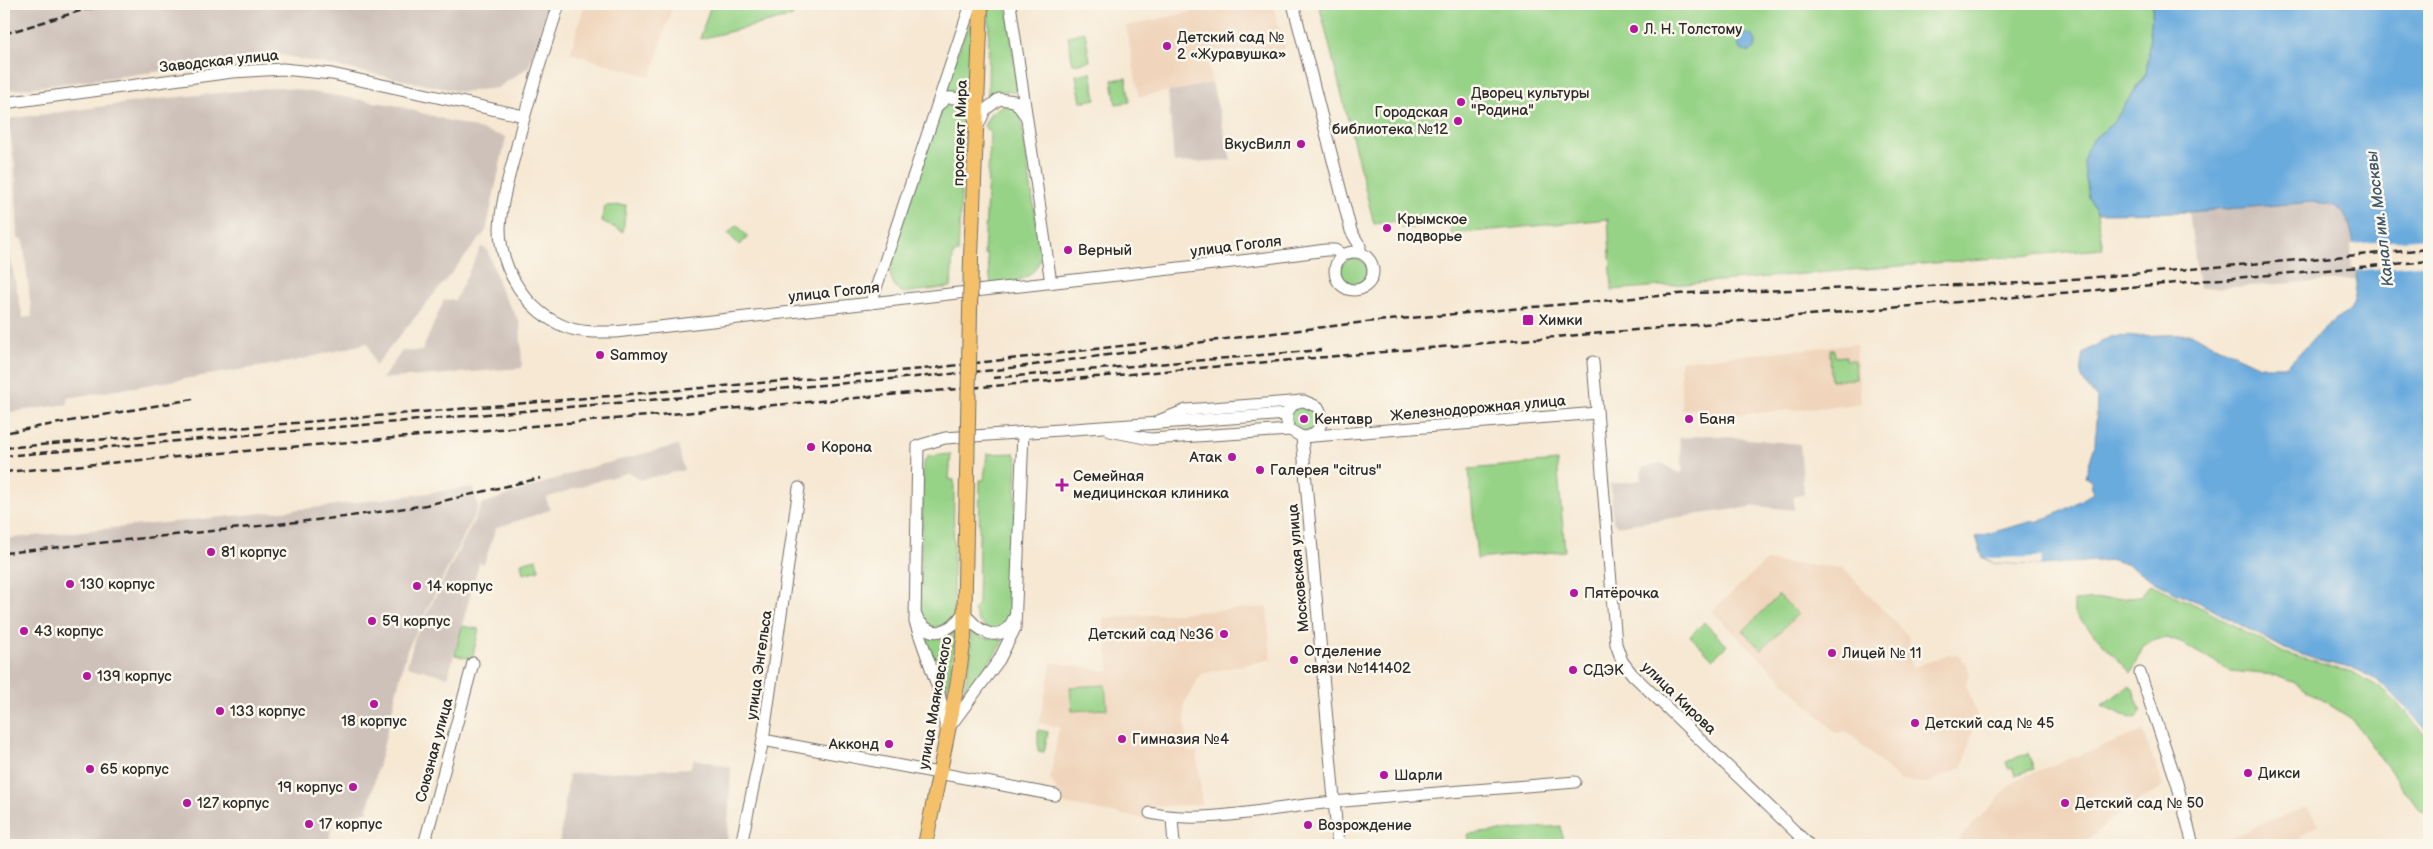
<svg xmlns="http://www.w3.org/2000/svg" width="2433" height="849" font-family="'Balsamiq Sans',sans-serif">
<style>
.built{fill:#f0d5bc}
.industrial{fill:#cec1b9}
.green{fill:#97d387;stroke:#617f59}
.water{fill:#6aabde;stroke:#4a6b84}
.pier{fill:#f6e8d3}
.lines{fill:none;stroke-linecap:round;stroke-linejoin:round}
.minor-casing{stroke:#726d66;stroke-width:13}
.major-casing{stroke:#726d66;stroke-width:16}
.minor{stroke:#fff;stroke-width:11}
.major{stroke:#f4c16a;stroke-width:14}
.rail{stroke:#2b2b2b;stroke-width:2.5;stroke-dasharray:8 4;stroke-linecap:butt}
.major-bridge-casing{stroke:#726d66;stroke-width:16;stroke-linecap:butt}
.major-bridge{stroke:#f4c16a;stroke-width:14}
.poi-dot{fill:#b5179e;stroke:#fbf7ec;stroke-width:2}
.labels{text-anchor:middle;stroke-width:5;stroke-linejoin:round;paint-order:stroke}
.poi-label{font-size:15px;fill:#2b2b2b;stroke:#fbf7ec;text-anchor:start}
.street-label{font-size:15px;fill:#2b2b2b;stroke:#fbf7ec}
.water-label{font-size:16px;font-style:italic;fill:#41586a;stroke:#fbf7ec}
</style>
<rect width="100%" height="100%" fill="#fbf7ec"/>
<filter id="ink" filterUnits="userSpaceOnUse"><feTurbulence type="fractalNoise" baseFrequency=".02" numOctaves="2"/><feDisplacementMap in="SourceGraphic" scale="10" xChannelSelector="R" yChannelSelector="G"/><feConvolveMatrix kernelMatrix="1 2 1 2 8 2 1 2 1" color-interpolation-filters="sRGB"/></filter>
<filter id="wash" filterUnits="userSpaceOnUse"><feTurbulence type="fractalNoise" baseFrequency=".0096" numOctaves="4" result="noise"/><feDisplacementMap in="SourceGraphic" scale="20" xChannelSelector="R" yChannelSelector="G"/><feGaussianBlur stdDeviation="1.12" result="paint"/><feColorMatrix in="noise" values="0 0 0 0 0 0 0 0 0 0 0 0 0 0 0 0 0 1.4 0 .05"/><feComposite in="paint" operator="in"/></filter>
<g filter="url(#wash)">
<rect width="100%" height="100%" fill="#f6e8d3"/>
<!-- built -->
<g class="built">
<path d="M 585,4 L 673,4 L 651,77 L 570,53 Z"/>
<path d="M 1194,4 L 1273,4 L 1285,49 L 1209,67 L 1212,83 L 1139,97 L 1126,26 L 1195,11 Z"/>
<path d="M 1856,344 L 1861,404 L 1699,418 L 1698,408 L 1682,410 L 1680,361 Z"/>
<path d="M 1766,561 L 1843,568 L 1909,637 L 1912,668 L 1949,654 L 1959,656 L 1967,664 L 1970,675 L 1966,684 L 1977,716 L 1963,767 L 1927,783 L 1900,781 L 1847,731 L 1836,733 L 1712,611 Z"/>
<path d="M 1267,607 L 1271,659 L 1201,674 L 1184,704 L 1187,752 L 1197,752 L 1202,804 L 1151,807 L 1149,820 L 1054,802 L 1056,788 L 1050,779 L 1059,727 L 1039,723 L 1052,662 L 1110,672 L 1103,618 Z"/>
<path d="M 2143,731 L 2163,786 L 2111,820 L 2083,845 L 1953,845 L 2017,779 Z"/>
<path d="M 2307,807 L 2318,824 L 2300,837 L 2305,845 L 2218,845 L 2266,822 Z"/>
</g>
<!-- industrial -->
<g class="industrial">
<path d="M 4,4 L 548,4 L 529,67 L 497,88 L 462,92 L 276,54 L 243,58 L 242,61 L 4,91 Z"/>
<path d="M 1212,83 L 1231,160 L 1174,163 L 1168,92 Z"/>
<path d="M 280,87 L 394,105 L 506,137 L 486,231 L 375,366 L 368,343 L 295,361 L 67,398 L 68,404 L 4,413 L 4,201 L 8,249 L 23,318 L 32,317 L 23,239 L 18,239 L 15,165 L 8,119 L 159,99 Z"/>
<path d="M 2314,202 L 2328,203 L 2341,209 L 2349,219 L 2352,232 L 2356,279 L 2199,289 L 2189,212 Z"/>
<path d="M 481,247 L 487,249 L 502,293 L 520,323 L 522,368 L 382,379 L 402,351 L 422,351 L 444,300 L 455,300 Z"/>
<path d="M 1708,435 L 1800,444 L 1804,495 L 1794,496 L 1794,510 L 1757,506 L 1617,526 L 1613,522 L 1610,484 L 1641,480 L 1642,468 L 1660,462 L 1678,473 L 1683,472 L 1679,438 Z"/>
<path d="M 678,445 L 684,470 L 639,480 L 630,472 L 591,483 L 546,498 L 550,510 L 496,528 L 484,564 L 479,563 L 448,677 L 407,666 L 415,637 L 482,504 L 584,469 Z"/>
<path d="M 473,487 L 478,507 L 407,650 L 367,812 L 362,812 L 361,822 L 332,819 L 329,845 L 4,845 L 4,539 L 321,507 Z"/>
<path d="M 694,759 L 731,767 L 727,845 L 559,845 L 569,774 L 690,768 Z"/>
</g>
<!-- green -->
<g class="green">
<path d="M 711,4 L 790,4 L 793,16 L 700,39 Z"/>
<path d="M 989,4 L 1007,4 L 1018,93 L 1003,91 L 988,99 Z"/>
<path d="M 1319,4 L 2153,4 L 2146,73 L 2113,123 L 2092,140 L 2089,197 L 2097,213 L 2103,249 L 1612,290 L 1608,219 L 1451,234 L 1450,223 L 1432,217 L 1424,219 L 1415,228 L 1402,228 L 1398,221 L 1374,224 Z"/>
<path d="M 973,13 L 971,101 L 940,99 Z"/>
<path d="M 1085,32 L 1090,61 L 1073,64 L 1068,36 Z"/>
<path d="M 1091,72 L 1096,99 L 1081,102 L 1076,75 Z"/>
<path d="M 1126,78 L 1130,102 L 1116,104 L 1112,80 Z"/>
<path d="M 947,105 L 954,105 L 961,109 L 965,119 L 958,253 L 953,254 L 951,287 L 904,293 C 892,289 889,274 890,263 L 940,110 Z"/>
<path d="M 1002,106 L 1008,106 L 1020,112 L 1041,255 C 1036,281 1013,282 991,285 L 987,254 L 984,254 L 990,133 L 984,126 L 991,113 Z"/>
<path d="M 626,205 L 623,232 L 602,221 L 605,206 Z"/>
<path d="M 737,225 L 748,237 L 739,245 L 728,233 Z"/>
<circle cx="1354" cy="271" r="13"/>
<path d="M 1830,350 L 1834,350 L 1835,357 L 1846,356 L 1846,360 L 1855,360 L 1856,379 L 1831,380 Z"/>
<path d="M 1312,406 L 1319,420 L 1308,433 L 1293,428 L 1290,414 L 1296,407 Z"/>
<path d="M 1015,453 L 1017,459 L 1011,609 C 1008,623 1003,630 988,629 L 978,621 L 974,609 L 978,604 L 980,480 L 984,480 L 987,454 Z"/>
<path d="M 951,454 L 949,479 L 954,480 L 953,608 L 957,608 L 956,615 L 949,625 L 932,627 L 922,618 L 920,610 L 923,464 L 928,456 Z"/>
<path d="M 1557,461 L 1565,551 L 1477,559 L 1469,469 Z"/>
<path d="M 536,559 L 539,570 L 523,574 L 521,563 Z"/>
<path d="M 2150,584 L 2202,608 L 2284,653 L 2356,674 L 2374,684 L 2389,695 L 2429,738 L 2429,812 L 2420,811 L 2352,719 L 2295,683 L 2274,675 L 2231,671 L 2181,643 L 2167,638 L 2155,640 L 2143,647 L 2131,673 L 2074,613 L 2074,601 L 2141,596 Z"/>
<path d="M 1779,595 L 1798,614 L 1761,650 L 1743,631 Z"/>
<path d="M 1704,622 L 1727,645 L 1713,659 L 1690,636 Z"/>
<path d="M 462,626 L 479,629 L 472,659 L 455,655 Z"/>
<path d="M 957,630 L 946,697 L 937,664 L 922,633 C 935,640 946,638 957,630 Z"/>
<path d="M 971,631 C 985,641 993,640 1008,633 L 993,657 L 962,697 L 970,661 Z"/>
<path d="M 1105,685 L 1107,709 L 1072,711 L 1070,687 Z"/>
<path d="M 2129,686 L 2133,689 L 2141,713 L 2135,718 L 2123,715 L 2102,705 Z"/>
<path d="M 1038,730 L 1048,732 L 1044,752 L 1038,751 Z"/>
<path d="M 2028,753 L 2034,769 L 2015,775 L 2012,767 L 2008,768 L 2006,762 Z"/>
<path d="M 1561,826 L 1563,845 L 1469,845 L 1468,834 Z"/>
</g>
<!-- water -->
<g class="water">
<path d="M 2153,4 L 2429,4 L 2429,732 L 2391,692 L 2376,680 L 2358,670 L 2320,661 L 2285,649 L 2204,605 L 2156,583 L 2129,565 L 2113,560 L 2040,565 L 1994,563 L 1983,558 L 1976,537 L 2033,521 L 2036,522 L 2063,511 L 2093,493 L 2091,481 L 2085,477 L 2095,445 L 2097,398 C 2081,381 2078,377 2083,353 L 2110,337 L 2191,334 L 2260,366 L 2285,366 C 2303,354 2315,334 2333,321 C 2340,316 2349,314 2353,304 C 2360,286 2356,225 2342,211 C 2335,204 2323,203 2314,202 L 2189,212 L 2097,213 L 2089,197 L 2083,163 L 2086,151 L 2092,140 L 2113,123 L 2146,74 Z"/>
<circle cx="1747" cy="43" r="9"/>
</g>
<!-- pier -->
<g class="pier">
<path d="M 2429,238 L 2429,264 L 2352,271 L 2351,244 Z"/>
<path d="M 2042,557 L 2040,565 L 1994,563 L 1985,558 Z"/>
</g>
</g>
<g filter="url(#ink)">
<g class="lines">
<!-- minor casing -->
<g class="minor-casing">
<g id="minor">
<path d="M 559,4 C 544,51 528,98 517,146 C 510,173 501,201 500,228 C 500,270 527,312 566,327 C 581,333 599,332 615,332 L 1267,258 L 1326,250 L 1335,250 L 1343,255"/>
<path d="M 1010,4 L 1051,283"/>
<path d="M 1293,4 L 1351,231 L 1360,246 L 1360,252"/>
<path d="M 4,103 L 232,72 L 283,69 L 332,74 L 524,116"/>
<path d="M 937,106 L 947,98 C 963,96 971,106 975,121"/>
<path d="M 978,126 L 985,110 L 999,99 L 1015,101 L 1025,115"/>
<circle cx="1354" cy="271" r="19"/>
<path d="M 871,303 L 971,4"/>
<path d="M 1593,362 L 1616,644 L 1622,661 L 1632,674 L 1809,845"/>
<path d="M 1299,401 C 1287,407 1283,418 1290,430 L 1302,437 L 1597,413"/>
<path d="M 1158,421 L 1186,410 L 1304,401 L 1318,407 C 1325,419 1322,430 1309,436"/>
<path d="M 1110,431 L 1150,439 L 1290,430"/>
<path d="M 1302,437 L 1338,845"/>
<path d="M 916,616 C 931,643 951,631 964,612 C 977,631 1001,648 1014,618"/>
<path d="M 2140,673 L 2177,783 L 2193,845"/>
<path d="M 951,725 L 999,660 L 1015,628 L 1023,433"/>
<path d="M 946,729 L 938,688 L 915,622 L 918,446 L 945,438 L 1287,414"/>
<path d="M 763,740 L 1055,795"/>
<path d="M 1150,813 C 1203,825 1269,808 1324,803 C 1408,795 1491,789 1575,782"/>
<path d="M 1172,818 L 1174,845"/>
<path d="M 424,845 L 473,663"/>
<path d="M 741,845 L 763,740 L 799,488"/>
</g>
</g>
<!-- major casing -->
<g class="major-casing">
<g id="major">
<path d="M 971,257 L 981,4"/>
<path d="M 925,845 L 958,681 L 964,638 L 967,476"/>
</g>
</g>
<!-- minor -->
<use href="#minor" class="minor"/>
<!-- major -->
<use href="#major" class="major"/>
<!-- rail -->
<g class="rail">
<path d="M 4,34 L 83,10 L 112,4"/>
<path d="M 993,378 L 1321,350"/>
<path d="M 9,432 L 193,399"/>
<path d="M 4,448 L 934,368 L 1146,343"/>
<path d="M 4,456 L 996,370 L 1233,338 L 1366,322 L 1690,293 L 2025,283 L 2429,249"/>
<path d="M 4,472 L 2429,261"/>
<path d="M 4,553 L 344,517 L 426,505 L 541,478"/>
</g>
<!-- major-bridge casing -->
<g class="major-bridge-casing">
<path id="major-bridge" d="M 967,476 L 971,257"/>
</g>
<!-- major-bridge -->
<use href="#major-bridge" class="major-bridge"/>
</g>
</g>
<!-- markers -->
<g class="poi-dot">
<circle cx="1634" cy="29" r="5"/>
<circle cx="1167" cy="46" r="5"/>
<circle cx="1461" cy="102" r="5"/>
<circle cx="1458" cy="121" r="5"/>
<circle cx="1301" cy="144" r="5"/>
<circle cx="1387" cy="228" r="5"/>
<circle cx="1068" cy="250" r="5"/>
<rect x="1522" y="314" width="12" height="12" rx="2.5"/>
<circle cx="600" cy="355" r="5"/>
<circle cx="1304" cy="419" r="5"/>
<circle cx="1689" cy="419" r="5"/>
<circle cx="811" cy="447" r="5"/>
<circle cx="1232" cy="457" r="5"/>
<circle cx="1260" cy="470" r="5"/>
<path d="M1059.5 477.5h5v5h5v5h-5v5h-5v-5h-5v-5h5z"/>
<circle cx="211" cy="552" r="5"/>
<circle cx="70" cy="584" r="5"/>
<circle cx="417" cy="586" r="5"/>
<circle cx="1574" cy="593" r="5"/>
<circle cx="372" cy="621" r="5"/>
<circle cx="24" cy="631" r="5"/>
<circle cx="1224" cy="634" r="5"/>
<circle cx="1832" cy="653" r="5"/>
<circle cx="1294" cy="660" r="5"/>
<circle cx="1573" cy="670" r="5"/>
<circle cx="87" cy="676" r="5"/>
<circle cx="374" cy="704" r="5"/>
<circle cx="220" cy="711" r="5"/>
<circle cx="1915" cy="723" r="5"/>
<circle cx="1122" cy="739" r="5"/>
<circle cx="889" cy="744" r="5"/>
<circle cx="90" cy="769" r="5"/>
<circle cx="2248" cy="773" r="5"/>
<circle cx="1384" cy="775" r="5"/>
<circle cx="353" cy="787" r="5"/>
<circle cx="187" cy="803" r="5"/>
<circle cx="2065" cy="803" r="5"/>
<circle cx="309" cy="824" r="5"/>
<circle cx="1308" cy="825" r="5"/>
</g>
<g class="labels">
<!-- poi labels -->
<g class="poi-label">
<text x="1644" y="34">Л. Н. Толстому</text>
<text x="1177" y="42">Детский сад №<tspan x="1177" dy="17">2 «Журавушка»</tspan></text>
<text x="1471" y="98">Дворец культуры<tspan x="1471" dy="17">"Родина"</tspan></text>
<text x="1448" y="117" text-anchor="end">Городская<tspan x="1448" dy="17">библиотека №12</tspan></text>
<text x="1291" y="149" text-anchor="end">ВкусВилл</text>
<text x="1397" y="224">Крымское<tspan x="1397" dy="17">подворье</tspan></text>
<text x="1078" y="255">Верный</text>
<text x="1539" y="325">Химки</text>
<text x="610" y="360">Sammoy</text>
<text x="1314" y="424">Кентавр</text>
<text x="1699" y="424">Баня</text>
<text x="821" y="452">Корона</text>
<text x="1222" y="462" text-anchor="end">Атак</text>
<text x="1270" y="475">Галерея "citrus"</text>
<text x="1073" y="481">Семейная<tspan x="1073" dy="17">медицинская клиника</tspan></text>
<text x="221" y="557">81 корпус</text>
<text x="80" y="589">130 корпус</text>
<text x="427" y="591">14 корпус</text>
<text x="1584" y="598">Пятёрочка</text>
<text x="382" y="626">59 корпус</text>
<text x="34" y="636">43 корпус</text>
<text x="1214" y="639" text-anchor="end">Детский сад №36</text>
<text x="1304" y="656">Отделение<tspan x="1304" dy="17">связи №141402</tspan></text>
<text x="1842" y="658">Лицей № 11</text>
<text x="1583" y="675">СДЭК</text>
<text x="97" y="681">139 корпус</text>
<text x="230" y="716">133 корпус</text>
<text x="374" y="726" text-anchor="middle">18 корпус</text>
<text x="1925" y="728">Детский сад № 45</text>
<text x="1132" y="744">Гимназия №4</text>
<text x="879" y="749" text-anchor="end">Акконд</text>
<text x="100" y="774">65 корпус</text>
<text x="2258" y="778">Дикси</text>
<text x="1394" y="780">Шарли</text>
<text x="343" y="792" text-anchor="end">19 корпус</text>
<text x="197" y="808">127 корпус</text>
<text x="2075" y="808">Детский сад № 50</text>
<text x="319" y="829">17 корпус</text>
<text x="1318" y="830">Возрождение</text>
</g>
<!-- street labels -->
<g class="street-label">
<text transform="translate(219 61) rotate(-6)" y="5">Заводская улица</text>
<text transform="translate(960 133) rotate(-88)" y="5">проспект Мира</text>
<text transform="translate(1236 246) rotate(-7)" y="5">улица Гоголя</text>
<text transform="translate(834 292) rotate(-6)" y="5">улица Гоголя</text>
<text transform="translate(1478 408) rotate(-5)" y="5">Железнодорожная улица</text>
<text transform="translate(1298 568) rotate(-95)" y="5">Московская улица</text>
<text transform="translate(759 665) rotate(-82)" y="5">улица Энгельса</text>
<text transform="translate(1679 698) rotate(44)" y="5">улица Кирова</text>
<text transform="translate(935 703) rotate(-80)" y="5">улица Маяковского</text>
<text transform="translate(434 750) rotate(-75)" y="5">Союзная улица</text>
</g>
<!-- water labels -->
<g class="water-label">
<text transform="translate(2379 219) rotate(-97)" y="6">Канал им. Москвы</text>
</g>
</g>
<!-- margin -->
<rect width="2433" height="849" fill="none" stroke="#fbf7ec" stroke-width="20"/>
</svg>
